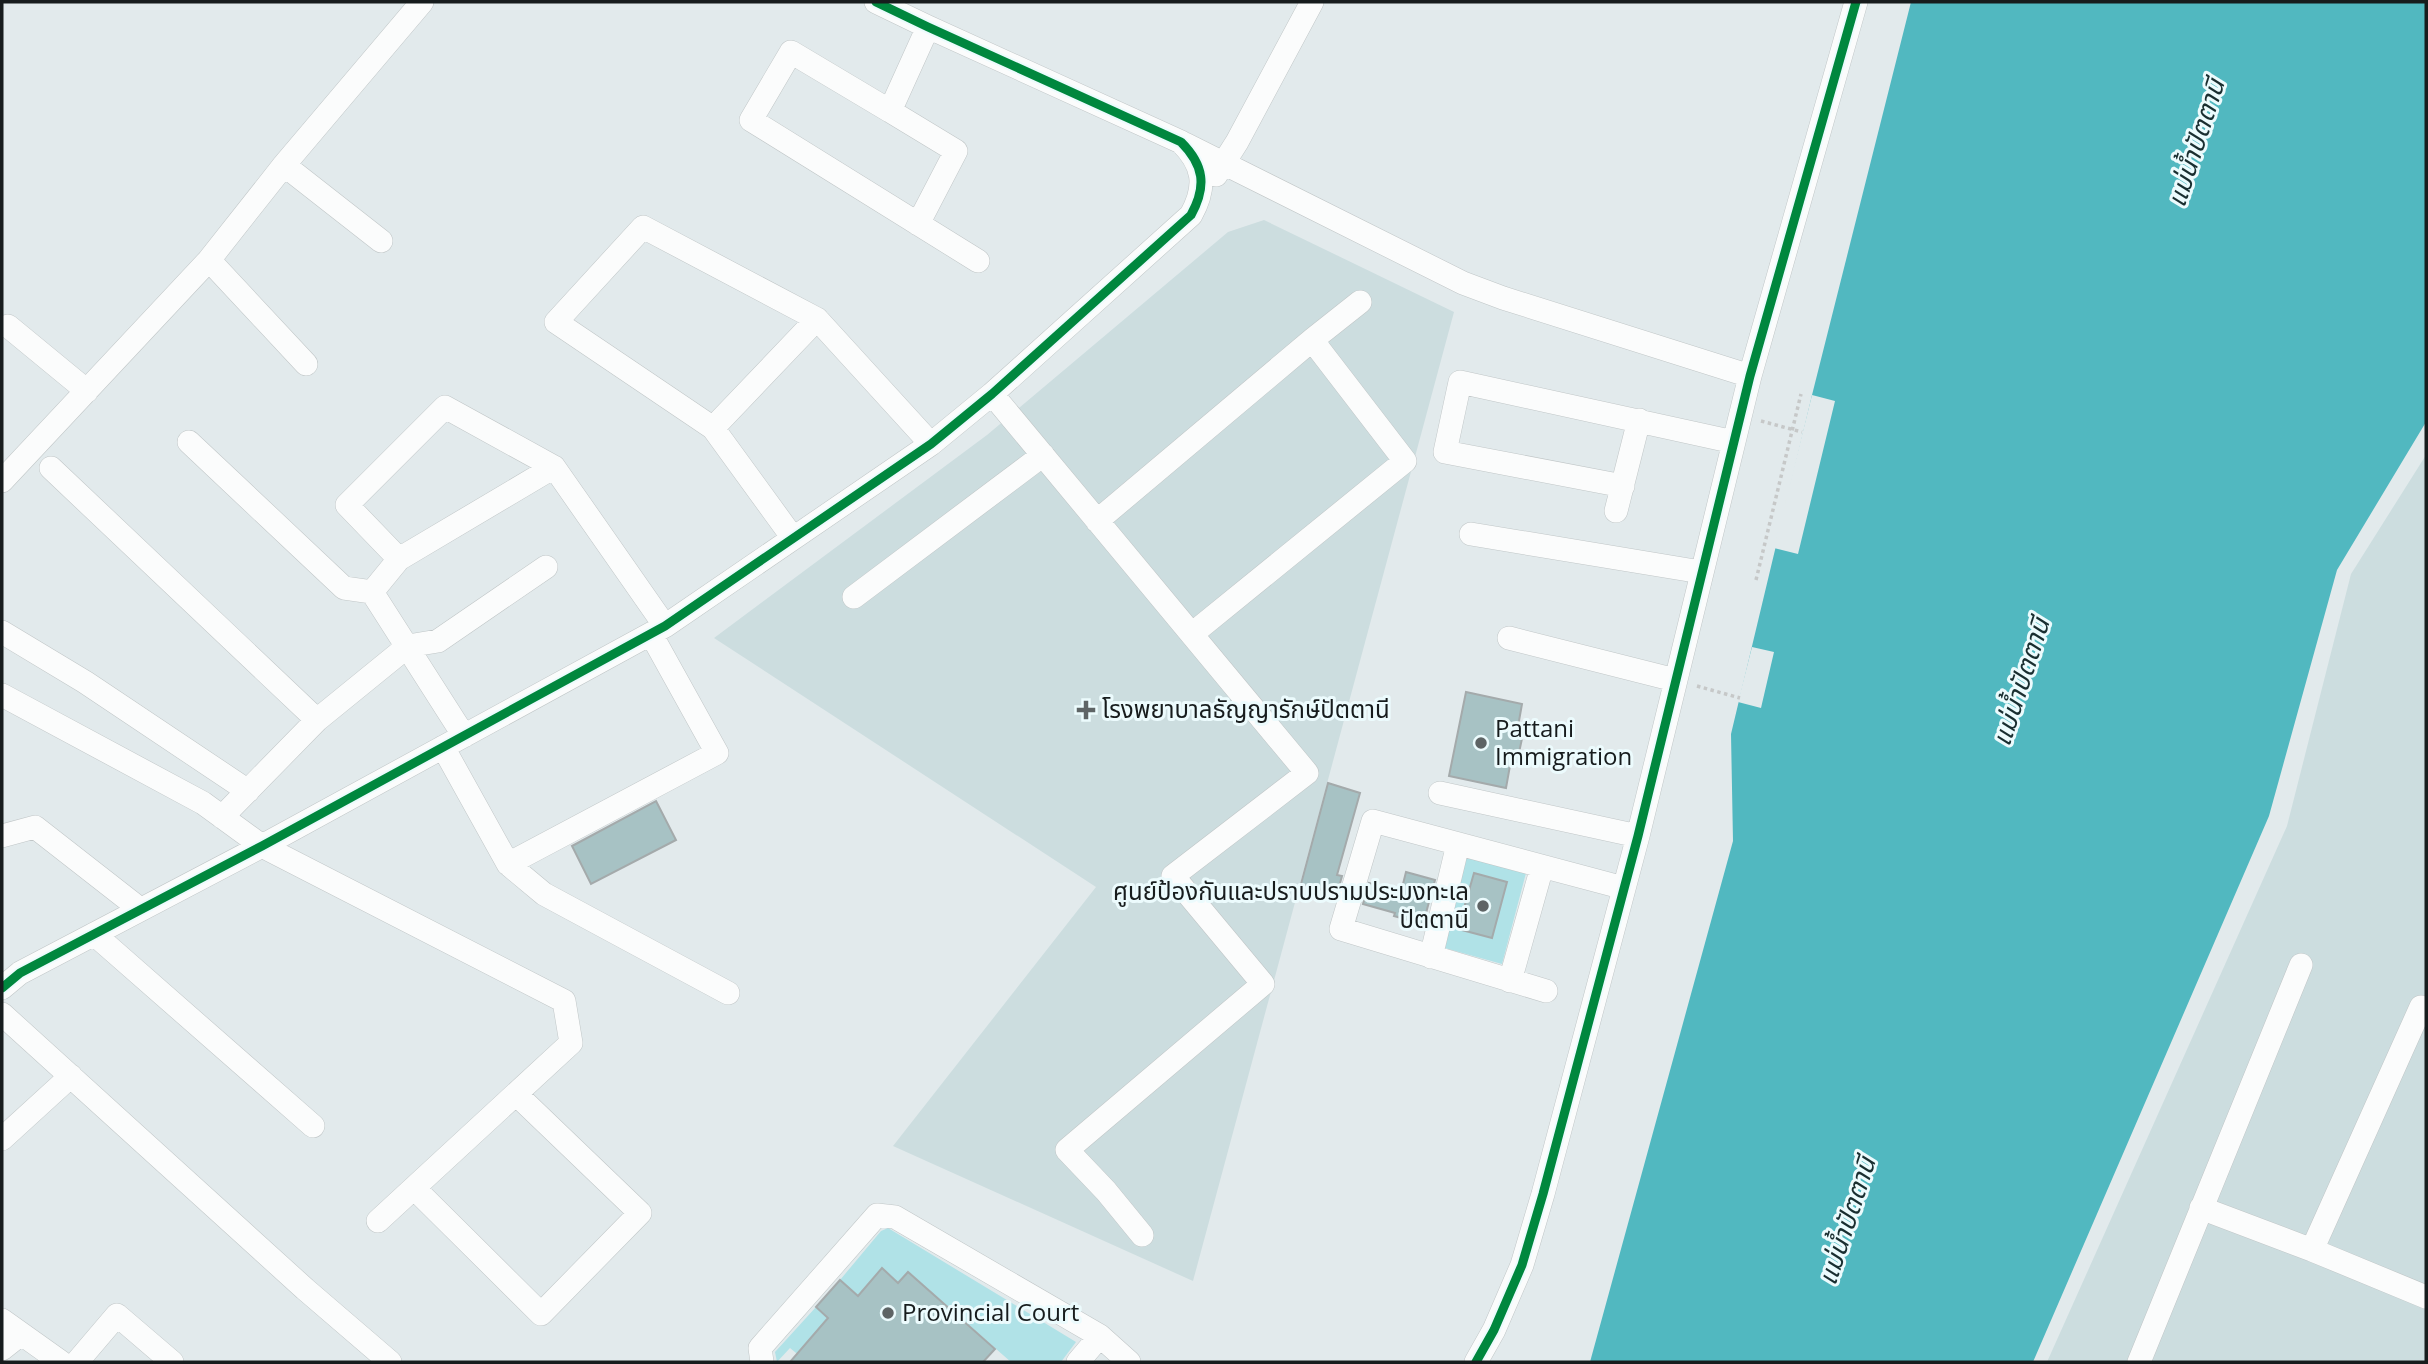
<svg xmlns="http://www.w3.org/2000/svg" width="2428" height="1364" viewBox="0 0 2428 1364" font-family="'Open Sans','Noto Sans Thai',sans-serif">
<style>
.built{fill:#ccdddf}
.green{fill:#b0e2e7}
.water{fill:#51b8c0}
.pier{fill:#e2eaec}
.building{fill:#a7c2c4;stroke:#a4aaab;stroke-width:2}
.lines{fill:none;stroke-linecap:round;stroke-linejoin:round}
.minor-casing{stroke:#c0c6c7;stroke-width:24}
.path{stroke:#c6c8c8;stroke-width:3.5;stroke-dasharray:3.5 3.5;stroke-linecap:butt}
.minor{stroke:#fbfcfc;stroke-width:23}
.cycleway-casing{stroke:#ecfbfd;stroke-width:13}
.cycleway{stroke:#00873e;stroke-width:9}
.poi-dot{fill:#5e6465;stroke:#ecfbfd;stroke-width:2.5}
.labels{text-anchor:middle;stroke-width:6;stroke-linejoin:round;paint-order:stroke}
.poi-label{font-size:24px;fill:#171c1d;stroke:#ecfbfd;text-anchor:start}
.water-label{font-size:26px;font-style:italic;fill:#192e30;stroke:#ecfbfd}
</style>
<rect width="100%" height="100%" fill="#e2eaec"/>
<path class="built" d="M1264 220 1454 312 1193 1281 893 1146 1096 887 714 638 987 435 1228 232Z
M2426 455V1362H2047L2287 826 2351 574Z"/>
<path class="green" d="M1465 857 1526 873 1502 964 1441 947Z
M888 1228 1076 1342 1061 1362H1011L908 1272 898 1283 881 1269 858 1296 840 1280 881 1231Z
M816 1307 828 1318 825 1351 838 1362H807L790 1348 777 1362 775 1352Z"/>
<path class="water" d="M1911 2H2426V422L2337 570 2269 816 2033 1362H1590L1733 841 1731 734 1812 395Z"/>
<path class="pier" d="M1812 395 1835 401 1798 554 1774 548Z
M1752 647 1774 652 1761 708 1738 702Z"/>
<path class="building" d="M1466 692 1522 704 1517 732 1523 734 1517 762 1511 760 1506 788 1449 776Z
M1328 783 1360 793 1337 875 1342 876 1337 894 1301 884Z
M656 801 676 840 591 884 572 846Z
M1406 872 1435 880 1423 924 1394 916 1395 913 1363 904 1369 883 1401 892Z
M1474 873 1507 882 1492 938 1458 929Z
M882 1268 898 1283 908 1272 995 1349 983 1362H790L828 1318 816 1307 840 1280 858 1296Z"/>
<g class="lines">
<g class="minor-casing">
<path id="minor" d="M928 27 890 111 791 52 751 120 978 261
M890 111 956 151 918 224
M1185 144 1463 283 1503 298 1750 376
M284 165 381 241
M1216 175 1237 142 1312 2
M209 260 306 364
M8 326 87 391
M1312 340 1360 302
M992 394 1307 773 1173 876 1263 984 1067 1150 1106 1191 1142 1235
M713 428 817 319
M189 442 344 588 372 592 464 736
M51 468 317 720
M2 481 209 260 284 165 422 2
M1623 486 1445 452 1460 382 1734 442
M1616 511 1639 420
M1097 521 1312 340 1405 461 1192 634
M1471 534 1701 572
M793 538 713 428 556 322 643 227 817 319 931 444
M399 559 347 505 445 407 554 467 665 626
M372 592 399 559 554 467
M854 597 1043 455
M2 632 85 682 248 791
M1509 638 1675 680
M2 695 203 803 262 846 564 1001 571 1043 378 1221
M443 747 508 864 717 753 651 634
M1440 793 1638 836
M222 817 317 720 408 646 438 641 546 567
M2 836 35 827 140 909
M508 864 544 894 728 993
M94 934 313 1126
M1431 957 1458 844
M1510 981 1542 867
M2 988 20 973 262 846 665 626 931 444 992 394 1191 215C1207 186 1204 165 1181 142L928 27 876 2
M1546 991 1341 929 1373 821 1624 888
M2 1014 305 1289 390 1362
M2 1139 71 1076
M414 1188 541 1314 640 1213 516 1094
M2201 1208 2312 1250 2426 1297
M2312 1250 2421 1007
M2 1320 61 1362
M2 1349 21 1334
M77 1362 117 1315 172 1362
M762 1362 760 1348 877 1215 895 1217 1100 1336 1129 1362
M1078 1362 1100 1336
M1476 1362 1494 1330 1522 1265 1543 1194 1638 836 1750 376 1856 2
M2139 1362 2301 965"/>
</g>
<path class="path" d="M1761 421 1802 432
M1756 580 1801 394
M1697 686 1740 698"/>
<use href="#minor" class="minor"/>
<g class="cycleway-casing">
<path id="cycleway" d="M2 988 20 973 262 846 665 626 931 444 992 394 1191 215C1207 186 1204 165 1181 142L928 27 876 2
M1476 1362 1494 1330 1522 1265 1543 1194 1638 836 1750 376 1856 2"/>
</g>
<use href="#cycleway" class="cycleway"/>
</g>
<g class="poi-dot">
<path d="M1082.5 699.5h7v7h7v7h-7v7h-7v-7h-7v-7h7z"/>
<circle cx="1481" cy="743" r="7"/>
<circle cx="1483" cy="906" r="7"/>
<circle cx="888" cy="1313" r="7"/>
</g>
<g class="labels">
<g class="poi-label">
<text x="1102" y="718">โรงพยาบาลธัญญารักษ์ปัตตานี</text>
<text x="1495" y="737">Pattani<tspan x="1495" dy="28">Immigration</tspan></text>
<text x="1469" y="900" text-anchor="end">ศูนย์ป้องกันและปราบปรามประมงทะเล<tspan x="1469" dy="28">ปัตตานี</tspan></text>
<text x="902" y="1321">Provincial Court</text>
</g>
<g class="water-label">
<text transform="translate(2196 143) rotate(-72)" y="9">แม่น้ำปัตตานี</text>
<text transform="translate(2021 682) rotate(-72)" y="9">แม่น้ำปัตตานี</text>
<text transform="translate(1847 1221) rotate(-72)" y="9">แม่น้ำปัตตานี</text>
</g>
</g>
<rect width="2428" height="1364" fill="none" stroke="#171c1d" stroke-width="7"/>
</svg>
